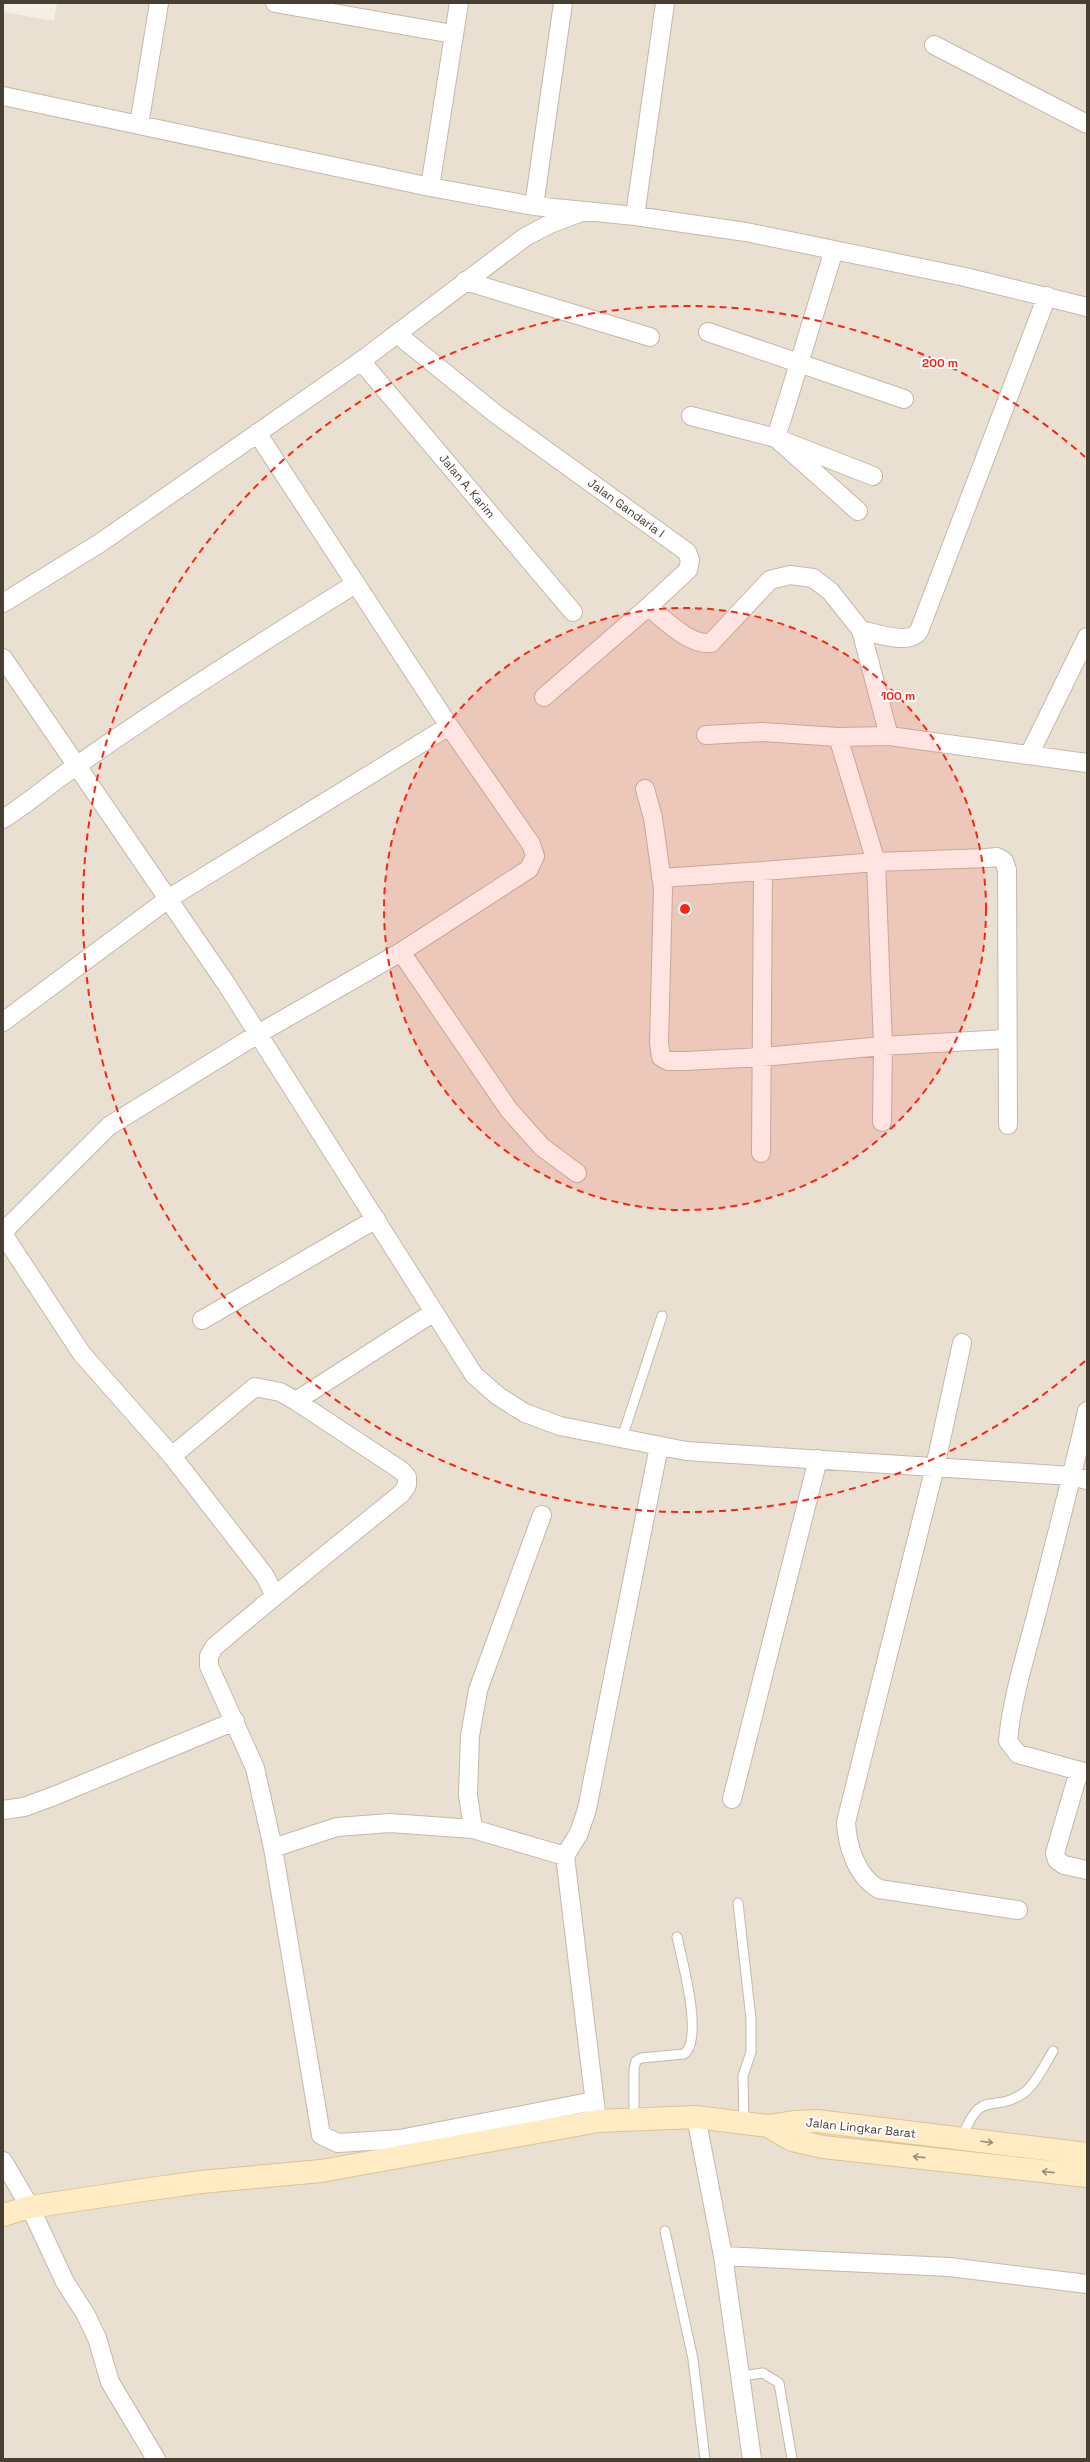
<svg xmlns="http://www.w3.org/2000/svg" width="1090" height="2462" viewBox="0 0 1090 2462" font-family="'Space Grotesk',sans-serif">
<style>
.residential{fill:#e9e0d2}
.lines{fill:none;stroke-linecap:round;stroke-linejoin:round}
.lane-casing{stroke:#c4b8aa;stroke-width:11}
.street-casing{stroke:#c4b8aa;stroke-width:20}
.secondary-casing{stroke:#dcc392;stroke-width:24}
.lane{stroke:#fff;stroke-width:9}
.street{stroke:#fff;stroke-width:18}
.secondary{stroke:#ffecc4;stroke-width:22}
.oneway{stroke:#9a8c75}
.ring{fill:none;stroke:#f21;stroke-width:2;stroke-dasharray:7 5}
.labels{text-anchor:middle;stroke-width:4;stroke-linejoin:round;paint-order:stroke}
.street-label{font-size:12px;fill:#473e34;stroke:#fff}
.centre{fill:#f21;stroke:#fff;stroke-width:2}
.ring-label{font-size:12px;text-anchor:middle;font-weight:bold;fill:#f21;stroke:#fff;stroke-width:4;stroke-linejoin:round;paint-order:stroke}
</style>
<rect width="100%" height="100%" fill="#f4eee5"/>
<path class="residential" d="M57 3H1087V2459H3V12L54 21Z"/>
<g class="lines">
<g class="lane-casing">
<path id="lane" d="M622 1438 662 1316
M738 1903 751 2019V2052L743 2076 744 2123
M634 2120V2069L636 2061 641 2058 684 2054C704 2039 682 1960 677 1937
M962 2138C982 2085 992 2116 1025 2092 1037 2082 1045 2064 1053 2051
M665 2231 693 2359 705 2459
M741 2376 763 2373 779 2383 792 2459"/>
</g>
<g class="street-casing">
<path id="street" d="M275 3 453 34
M934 45 1087 124
M3 96 430 187 534 206 635 216 746 232 965 277 1087 307
M139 125 159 3
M430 187 459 3
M534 206 563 3
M635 216 665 3
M834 250 776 438 873 476
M465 281 650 337
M708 332 904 399
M397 334 497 415 687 552 690 560 688 570 648 607 544 697
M361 361 573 612
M691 416 776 438 858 511
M3 603 100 543 361 361 525 237 550 224 579 213
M648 607C666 620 688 645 711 643L770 580 790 575 813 578 830 591 861 630 889 736
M861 630C875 633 909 646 919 631L1047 296
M3 658 227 985 474 1375 498 1396 525 1413 560 1426 686 1451 1072 1476 1087 1480
M706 735 761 732 838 737 889 736 1087 763
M838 737 876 862 883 1046 882 1122
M1029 755 1087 637
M645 789 653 818 663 889 659 1043 661 1057 668 1061H685L762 1057 883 1046 1006 1039
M3 819C30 802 53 781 79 764 169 701 262 642 355 584
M661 878 763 871
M401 952 509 1110 542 1147 577 1173
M3 1022 168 899 449 726
M761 1153 763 871 876 862 987 858 997 857 1004 861 1007 870 1008 1125
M3 1232 109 1126 258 1034 401 952 529 869 535 856 531 844 449 726 257 433
M3 1234 82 1354 172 1456 265 1576 275 1596 214 1647 209 1656V1666L255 1768 273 1848 321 2135 338 2143 400 2139 594 2101
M202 1320 376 1219
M962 1343 935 1467 846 1822C847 1846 857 1877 879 1889L1018 1910
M1087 1411C1072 1477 1055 1542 1038 1608 1027 1652 1012 1696 1008 1741L1018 1754 1087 1773
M172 1456 255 1387 280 1392 296 1401 434 1312
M275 1596 402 1493 407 1485V1477L402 1471 296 1401
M1079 1771 1055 1853 1057 1860 1064 1865 1087 1870
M732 1799 818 1459
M3 1810 24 1807 54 1796 235 1721
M473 1829 468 1795 470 1736 478 1690 542 1515
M273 1848 337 1827 390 1823 473 1829 565 1856
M596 2112 565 1856 579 1833 587 1809 659 1446
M696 2117 723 2256 752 2459
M3 2161 30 2207 65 2282 86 2315 97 2338 110 2382 156 2459
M723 2256 949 2267 1087 2284"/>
</g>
<g class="secondary-casing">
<path id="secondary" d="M768 2126 792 2140 823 2147 1087 2176
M3 2215 30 2207 143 2190 201 2182 321 2171 598 2121 696 2117 768 2126 794 2122 817 2121 1087 2154"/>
</g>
<use href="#lane" class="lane"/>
<use href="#street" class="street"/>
<use href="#secondary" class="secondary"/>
</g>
<defs><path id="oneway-shaft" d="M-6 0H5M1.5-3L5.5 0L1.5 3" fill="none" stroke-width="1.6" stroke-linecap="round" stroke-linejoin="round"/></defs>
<g class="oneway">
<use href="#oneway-shaft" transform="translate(987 2142) rotate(7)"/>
<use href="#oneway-shaft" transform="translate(919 2157) rotate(-174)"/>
<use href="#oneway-shaft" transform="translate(1048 2172) rotate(-174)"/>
</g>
<circle cx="685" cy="909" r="301" fill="#f21" fill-opacity=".12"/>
<g class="ring">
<circle cx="685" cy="909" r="301"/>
<path d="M1085 1361A603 603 0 1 1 1085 457"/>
</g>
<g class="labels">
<g class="street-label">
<text transform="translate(467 486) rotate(50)" y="4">Jalan A. Karim</text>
<text transform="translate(626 508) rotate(36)" y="4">Jalan Gandaria I</text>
<text transform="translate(861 2128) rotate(6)" y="4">Jalan Lingkar Barat</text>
</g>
</g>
<circle cx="685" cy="909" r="6" class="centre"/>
<g class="ring-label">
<text x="940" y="367">200 m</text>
<text x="898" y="700">100 m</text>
</g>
<rect width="1090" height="2462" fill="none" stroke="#473e34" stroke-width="8"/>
</svg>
